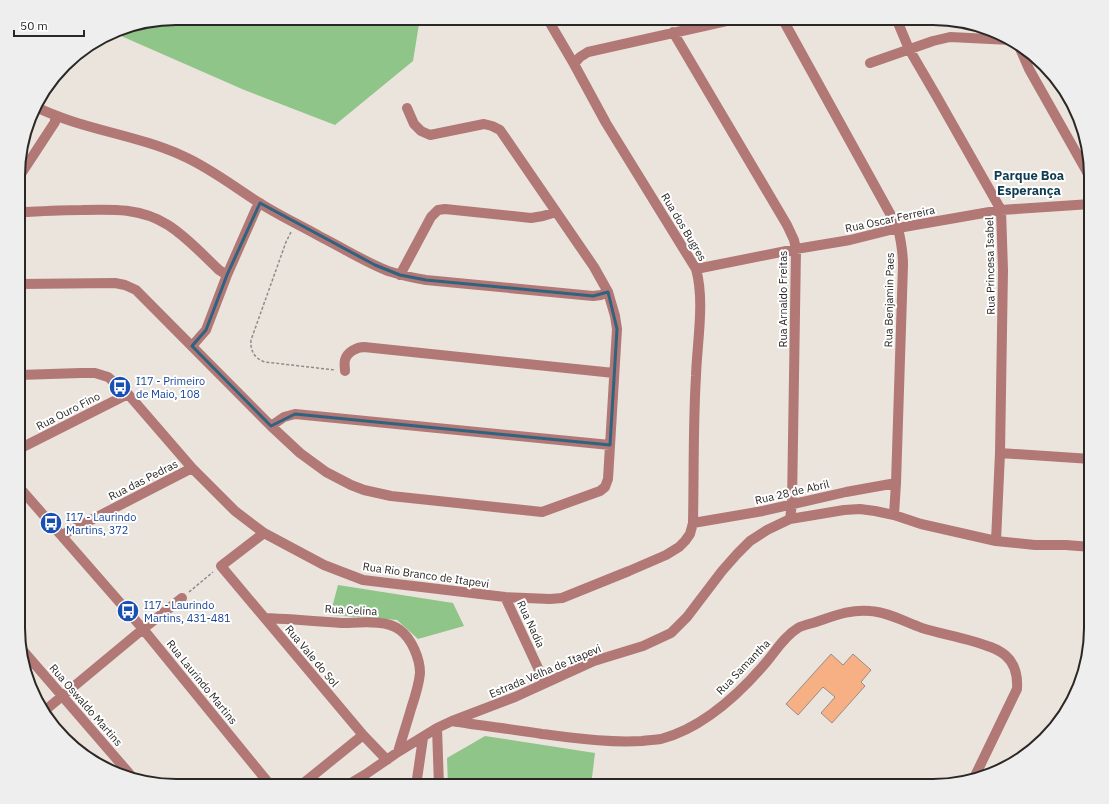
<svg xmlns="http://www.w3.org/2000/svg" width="1109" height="804" viewBox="0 0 1109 804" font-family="'IBM Plex Sans',sans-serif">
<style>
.forest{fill:#90c589}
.building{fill:#f6b084;stroke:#958e89}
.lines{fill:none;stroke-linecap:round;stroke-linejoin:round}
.path{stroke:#908b87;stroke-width:1.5;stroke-dasharray:3 2;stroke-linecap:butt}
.minor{stroke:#b17876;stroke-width:10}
.marked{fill:none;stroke:#2f637f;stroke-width:3;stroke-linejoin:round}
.labels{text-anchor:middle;stroke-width:4;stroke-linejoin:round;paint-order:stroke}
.street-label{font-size:11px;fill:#2a2725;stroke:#fff}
.transit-label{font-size:11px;fill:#164399;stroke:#fff;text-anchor:start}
.quarter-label{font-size:13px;font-weight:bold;fill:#113c52;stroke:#fff}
.rim{fill:none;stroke:#2a2725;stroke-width:2}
</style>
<rect width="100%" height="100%" fill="#eae4dd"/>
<path class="forest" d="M176 18H420L413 61 335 125 242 89 112 32 116 30Z
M338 585 453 603 464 626 418 639 397 620 330 615Z
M485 736 595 753 591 786H448L447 758Z"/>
<path class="building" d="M831 654 843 665 853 654 871 670 861 682 865 686 832 723 821 713 835 697 823 687 798 715 786 704Z"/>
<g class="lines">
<path class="path" d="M291 232 286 242 251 340C250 351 255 359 265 362L335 370
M189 592 213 572"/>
<path class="minor" d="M782 18 898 228C901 241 903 252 903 265L896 483 894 515
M896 18 909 49 937 97 1001 210 1003 270 1000 453 996 541
M673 32 787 225 794 240 796 249 792 504 790 519
M1018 44 1029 69 1091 179
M870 63 933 41 950 37 1010 40
M574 64 580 57 588 52 740 18
M34 106C82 130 135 134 183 156 210 168 233 186 258 202 278 215 300 225 321 237 343 248 365 262 388 271 401 275 413 278 426 280L593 296 601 295 608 292
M19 177 55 122V116
M19 211 27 212C45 211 64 210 82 210 113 209 141 208 168 225 187 237 203 255 219 270L227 275
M696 269 796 249 850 240 898 228 1001 210 1091 204
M400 275 431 217 438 210 445 209 531 218 543 216 556 212
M19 284 115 283 125 285 136 290 271 426 300 453 326 472 351 485 364 490 391 496 542 512 600 491 605 487 608 479 617 329 615 316 608 292 594 267 500 130 492 126 484 124 430 135 421 131 414 124 407 108
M192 346 206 330 227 275 256 209 260 203
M345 371C345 368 344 364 345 360 347 352 357 347 364 347L614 373
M19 375 81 373H95L108 377 128 394 192 468 235 511 264 533 324 565 363 580 505 597 550 599 562 598 629 571 666 555 679 547 685 541 690 534 693 523C694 474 693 425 696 376 697 343 705 301 696 269L606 123 574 64 547 18
M271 426 284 417 295 414 610 445
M19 449 128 394
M1000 453 1091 459
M19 487 143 629 271 786
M693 523 763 511 846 492 896 483
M264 533 221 566 363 735 387 760
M62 535 192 468
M505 597 545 683
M265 618C290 619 315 621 341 623 358 623 386 619 400 630 412 639 420 659 420 673 419 685 415 697 411 709 407 723 402 738 398 752
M19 646 134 779
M43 712 143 629 182 598
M452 721C482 726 512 729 542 734 575 738 608 743 642 741 648 740 655 740 661 739 702 728 736 697 763 666 774 654 783 637 798 628 803 625 810 624 816 622 834 616 851 609 870 611 888 612 905 622 922 628 938 633 955 636 972 641 1000 649 1019 656 1017 689L975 776
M437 728 439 786
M300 786 363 735
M346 786 366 774 398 752 437 728 452 721 515 697 594 661 643 646 671 633 687 617 722 571 737 554 750 541 767 530 790 519 844 510 860 509 875 511 894 515 921 524 996 541 1035 545H1066L1091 547
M416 786 423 738"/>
</g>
<path class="marked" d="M260 203 375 265 400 275 426 280 593 296 608 292 617 329 610 445 295 414 271 426 192 346 206 330 227 275Z"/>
<defs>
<g id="bus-disc" transform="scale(1.15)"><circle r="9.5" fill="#1a4fb4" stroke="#fff"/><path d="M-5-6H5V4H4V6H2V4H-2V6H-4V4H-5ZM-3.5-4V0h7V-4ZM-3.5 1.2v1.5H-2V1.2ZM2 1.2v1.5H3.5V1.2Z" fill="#fff"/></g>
</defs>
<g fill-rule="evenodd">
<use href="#bus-disc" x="120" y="387"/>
<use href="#bus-disc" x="51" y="523"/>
<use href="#bus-disc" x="128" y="611"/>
</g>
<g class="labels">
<g class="street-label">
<text transform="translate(890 219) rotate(-12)" y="4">Rua Oscar Ferreira</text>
<text transform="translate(684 227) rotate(59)" y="4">Rua dos Bugres</text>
<text transform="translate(990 266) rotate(-91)" y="4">Rua Princesa Isabel</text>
<text transform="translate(783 299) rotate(-90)" y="4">Rua Arnaldo Freitas</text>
<text transform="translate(889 300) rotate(-89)" y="4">Rua Benjamin Paes</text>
<text transform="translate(68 411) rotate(-27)" y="4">Rua Ouro Fino</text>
<text transform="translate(143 480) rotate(-27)" y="4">Rua das Pedras</text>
<text transform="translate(792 492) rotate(-13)" y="4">Rua 28 de Abril</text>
<text transform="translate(426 575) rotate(8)" y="4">Rua Rio Branco de Itapevi</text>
<text transform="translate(351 610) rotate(3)" y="4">Rua Celina</text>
<text transform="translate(531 624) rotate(65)" y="4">Rua Nadia</text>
<text transform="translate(312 656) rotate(50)" y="4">Rua Vale do Sol</text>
<text transform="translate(743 667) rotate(-46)" y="4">Rua Samantha</text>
<text transform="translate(545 671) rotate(-23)" y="4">Estrada Velha de Itapevi</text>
<text transform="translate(202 682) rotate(51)" y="4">Rua Laurindo Martins</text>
<text transform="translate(86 705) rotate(49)" y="4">Rua Oswaldo Martins</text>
</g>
<g class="transit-label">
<text x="136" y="385">I17 - Primeiro<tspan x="136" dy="13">de Maio, 108</tspan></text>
<text x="66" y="521">I17 - Laurindo<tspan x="66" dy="13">Martins, 372</tspan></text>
<text x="144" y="609">I17 - Laurindo<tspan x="144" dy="13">Martins, 431-481</tspan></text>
</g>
<g class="quarter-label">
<text x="1029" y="180">Parque Boa<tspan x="1029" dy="15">Esperança</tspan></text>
</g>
</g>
<path d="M0 0H1109V804H0ZM176 25H933A151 151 0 0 1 1084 176V628A151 151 0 0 1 933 779H176A151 151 0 0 1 25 628V176A151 151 0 0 1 176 25Z" fill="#eee" fill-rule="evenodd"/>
<path class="rim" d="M176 25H933A151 151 0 0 1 1084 176V628A151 151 0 0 1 933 779H176A151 151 0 0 1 25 628V176A151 151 0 0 1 176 25Z"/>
<path d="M14 30v6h70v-6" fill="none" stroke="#2a2725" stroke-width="2"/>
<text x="20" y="30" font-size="12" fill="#2a2725" stroke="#ffffff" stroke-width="3" paint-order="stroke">50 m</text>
</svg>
